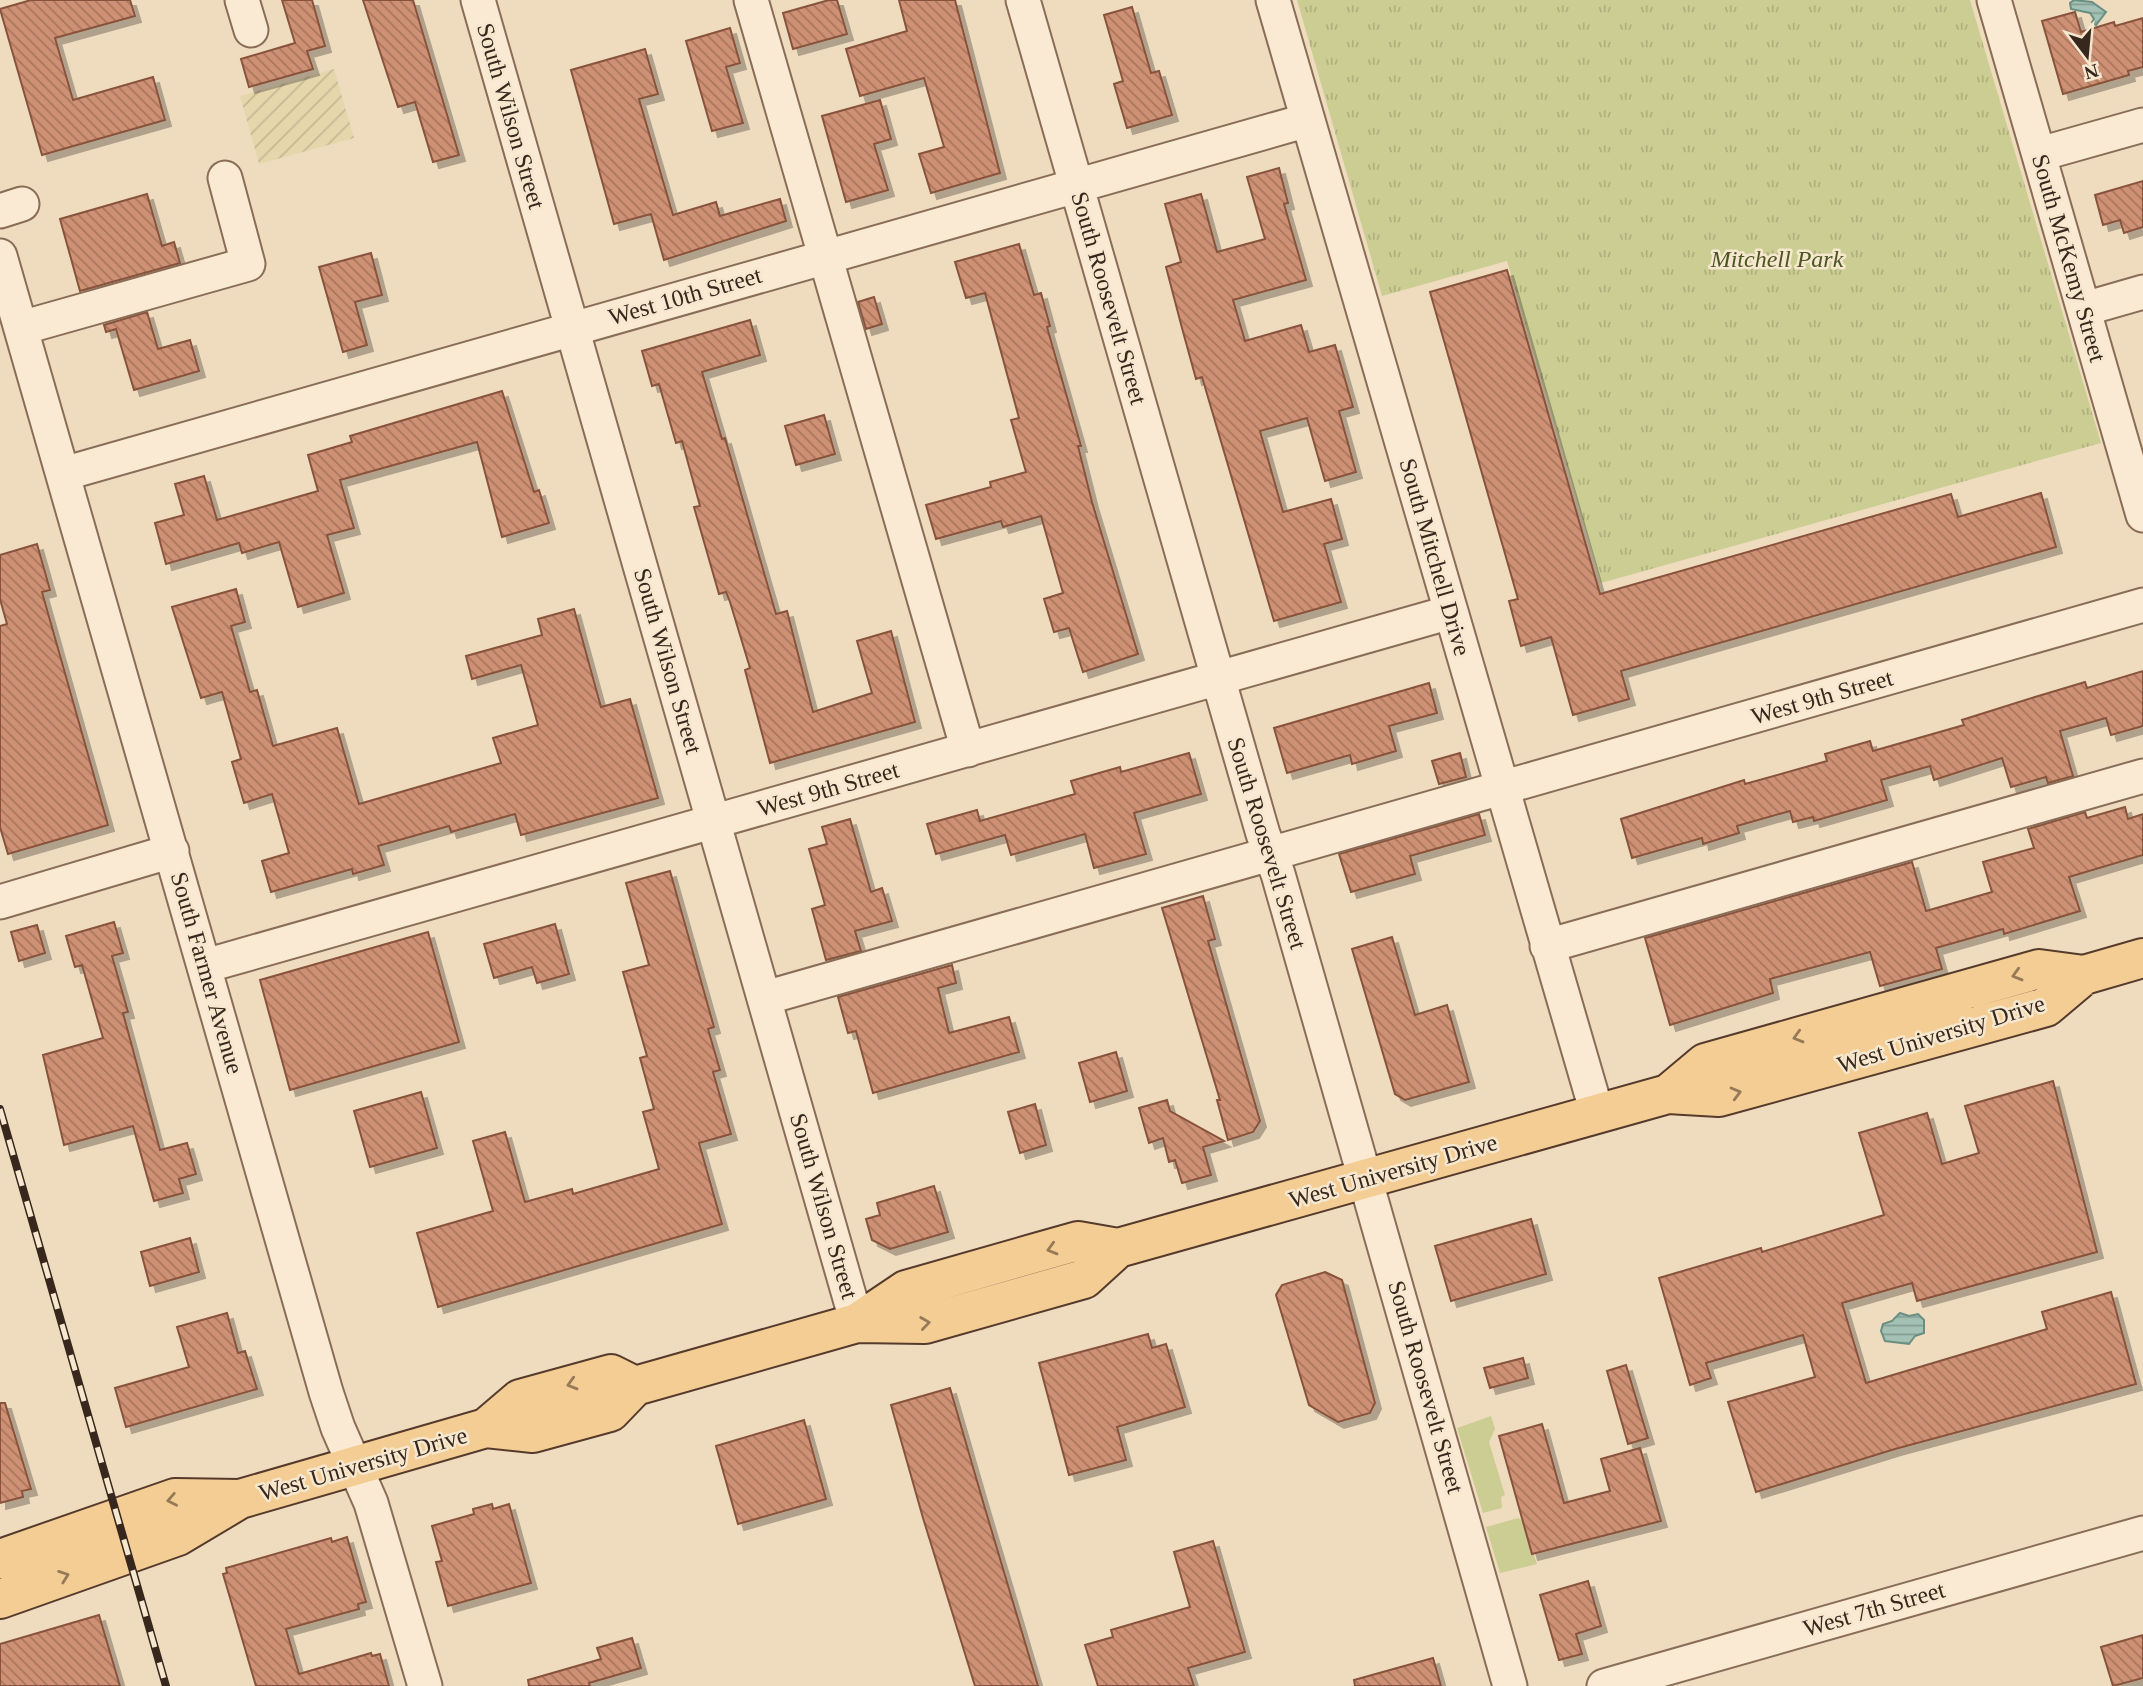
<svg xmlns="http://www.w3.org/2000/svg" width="2143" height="1686" viewBox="0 0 2143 1686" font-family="Georgia,serif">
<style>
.farmland{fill:url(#farmland-furrows)}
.green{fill:#cccd93}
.park{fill:url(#park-tufts)}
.water{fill:url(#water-rules);stroke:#698f82;stroke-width:2}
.building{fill:url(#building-back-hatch);stroke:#88533c;stroke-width:2;filter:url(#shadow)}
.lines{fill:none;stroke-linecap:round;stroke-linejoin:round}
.minor-casing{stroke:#896d57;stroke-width:37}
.major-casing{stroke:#563b2c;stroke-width:42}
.minor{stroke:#faead3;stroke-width:33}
.major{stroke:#f4cd95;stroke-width:38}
.rail-casing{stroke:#37271c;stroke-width:8}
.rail{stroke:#f6e7cf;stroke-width:5;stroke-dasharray:16;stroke-linecap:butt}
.oneway{stroke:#967a58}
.labels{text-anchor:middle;stroke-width:5;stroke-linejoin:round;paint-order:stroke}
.street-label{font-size:24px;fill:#37271c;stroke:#f6e7cf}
.park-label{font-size:24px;font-style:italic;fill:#4d5522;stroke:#f6e7cf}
</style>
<defs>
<pattern id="farmland-furrows" width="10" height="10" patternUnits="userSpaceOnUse" patternTransform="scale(1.75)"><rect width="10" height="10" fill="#e5d6ac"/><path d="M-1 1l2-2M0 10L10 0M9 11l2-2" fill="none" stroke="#c5b893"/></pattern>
<pattern id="park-tufts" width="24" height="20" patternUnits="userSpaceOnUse" patternTransform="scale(1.75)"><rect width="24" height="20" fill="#cccd93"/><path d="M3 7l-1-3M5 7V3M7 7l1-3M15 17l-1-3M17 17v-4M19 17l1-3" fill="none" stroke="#b0b07e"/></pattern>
<pattern id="water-rules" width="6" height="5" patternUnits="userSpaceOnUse" patternTransform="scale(1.75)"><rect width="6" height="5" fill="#a3c1b5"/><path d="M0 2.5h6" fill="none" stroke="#869d92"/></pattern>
<pattern id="building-back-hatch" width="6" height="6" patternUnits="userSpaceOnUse" patternTransform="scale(1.75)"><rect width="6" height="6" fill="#cf9174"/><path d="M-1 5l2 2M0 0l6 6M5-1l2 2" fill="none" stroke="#a9765e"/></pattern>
<filter id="shadow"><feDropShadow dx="6" dy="6" stdDeviation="0" flood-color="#0004"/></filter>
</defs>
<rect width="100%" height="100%" fill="#efdcbf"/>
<path class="farmland" d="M334 69 354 138 259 164 240 96Z"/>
<path class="green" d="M1491 1416 1495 1429 1489 1442 1505 1495 1501 1497 1502 1508 1483 1513 1457 1428Z
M1518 1518 1522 1520 1537 1564 1500 1573 1486 1527Z"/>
<path class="park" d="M1297 0H1970L2101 443 1601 583 1507 261 1382 296Z"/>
<path class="water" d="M2074 0 2092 2 2106 12 2096 25 2092 22 2094 19 2090 13 2071 9 2070 3Z
M1900 1313 1909 1316 1918 1314 1924 1320V1333L1915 1336 1909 1344 1885 1341 1881 1331 1883 1324 1892 1321Z"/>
<path class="building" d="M31 0H130L135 16 55 38 73 100 153 77 165 120 42 155 0 9Z
M282 0H312L325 46 307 51 313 69 249 87 241 59 295 43Z
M363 0H413L459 155 433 162 415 102 398 107Z
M829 0H837L847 34 793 49 783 13Z
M899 0H955L1000 173 931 193 919 154 944 147 924 78 860 96 846 49 907 31Z
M1132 7 1151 73 1159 71 1172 115 1127 128 1114 84 1123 81 1104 15Z
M2075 12 2081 32 2114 22 2115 26 2143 18V67L2128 71 2129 75 2063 94 2042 21Z
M730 28 740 63 726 67 743 123 712 131 686 41Z
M645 49 658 94 639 99 673 215 716 202 720 216 780 199 786 221 664 260 651 214 614 224 571 70Z
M880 100 891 139 874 144 888 190 846 202 822 116Z
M1279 168 1288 203 1284 204 1306 280 1233 300 1245 341 1301 325 1309 352 1335 345 1353 407 1339 411 1356 472 1325 481 1307 418 1260 431 1283 512 1331 499 1342 539 1324 544 1341 602 1274 621 1202 377 1196 379 1182 328 1166 267 1181 262 1165 204 1201 194 1217 252 1265 239 1247 177Z
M2143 181V227L2124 233 2120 220 2103 225 2095 195Z
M147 194 162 246 174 242 180 263 80 291 60 219Z
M1019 244 1034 295 1041 293 1050 326 1047 327 1081 446H1078L1092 502 1138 654 1083 672 1069 628 1054 632 1044 599 1063 593 1041 516 1003 527 1001 521 936 539 926 505 991 487 990 482 1026 472 1011 420 1019 418 985 293 966 298 955 262Z
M371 253 382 295 355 302 367 345 343 352 319 267Z
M1507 270 1600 594 1951 494 1958 517 2041 493 2056 547 1621 671 1629 699 1573 715 1551 637 1521 646 1509 601 1518 599 1430 292Z
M874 297 882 324 866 329 858 302Z
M147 312 158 349 190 340 199 371 134 390 116 329 106 332 104 325Z
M750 320 760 355 702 372 722 439 725 438 776 614 787 611 813 712 872 693 857 641 891 631 915 722 770 763 745 670 750 668 730 602 726 592 719 594 694 507 700 506 682 441 676 443 659 384 652 386 642 351Z
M502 391 534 492 539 490 549 523 502 537 477 442 340 480 354 528 327 535 344 593 298 607 279 542 242 553 239 543 166 564 155 523 184 515 175 484 204 476 217 520 318 491 308 455 352 442 350 436Z
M824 415 835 454 796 465 785 426Z
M37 544 50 590 42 592 108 825 8 854 0 827V626L7 624 0 599V555Z
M236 589 245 622 231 626 250 692 257 690 273 746 337 728 359 804 501 763 493 738 538 725 521 665 472 679 466 656 542 635 538 619 574 609 601 707 630 699 658 798 521 835 515 814 451 832 449 826 378 846 384 865 353 874 352 869 271 892 262 861 289 853 272 794 244 803 232 762 241 759 222 692 201 698 172 607Z
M2143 671V726L2111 735 2106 718 2060 731 2073 776 2048 783 2046 777 2011 787 2002 758 1934 780 1930 766 1881 780 1887 800 1814 821 1813 817 1793 822 1790 811 1737 826 1739 833 1703 844 1702 838 1632 858 1621 819 1744 780 1745 784 1827 761 1825 754 1870 741 1873 751 1964 725 1962 720 2035 697 2085 682 2087 688Z
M1429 683 1437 713 1389 726 1396 751 1352 764 1350 755 1287 773 1274 728Z
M1189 753 1201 794 1134 813 1146 854 1094 868 1085 834 1011 855 1005 835 936 854 927 824 977 810 980 821 1075 794 1071 781 1120 767 1121 772Z
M1460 753 1466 777 1439 784 1432 761Z
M2125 807 2128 819 2143 814V855L2069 877 2080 911 2004 934 2003 929 1936 948 1942 969 1880 986 1870 952 1770 979 1773 993 1670 1025 1645 938 1912 862 1926 911 1992 892 1983 862 2034 848 2028 829 2085 812 2087 818Z
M1479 814 1485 835 1410 856 1415 874 1351 892 1339 854Z
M850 819 871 892 882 888 892 921 855 931 861 951 826 960 812 909 825 905 809 849 827 844 822 827Z
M670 871 714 1027 708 1029 720 1070 713 1072 731 1134 699 1143 722 1224 438 1307 417 1233 493 1211 473 1141 505 1132 525 1202 572 1189 573 1194 659 1169 643 1112 654 1109 640 1058 647 1056 623 972 649 965 626 883Z
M1203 896 1215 939 1208 941 1260 1121 1253 1132 1228 1140 1217 1100H1220L1162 908Z
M114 922 123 953 112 956 128 1012 123 1013 160 1150 187 1143 196 1174 179 1179 183 1193 154 1201 133 1126 64 1145 43 1055 103 1038 82 965 75 967 66 936Z
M555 924 569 974 537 983 532 967 494 978 484 944Z
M37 925 45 953 19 961 11 932Z
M428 932 459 1042 290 1090 260 980Z
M1392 937 1415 1015 1447 1005 1469 1082 1405 1100 1395 1094 1352 949Z
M952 965 956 983 938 988 949 1033 1009 1017 1019 1052 873 1093 856 1031 848 1033 838 997Z
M1116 1052 1127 1091 1090 1102 1079 1063Z
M2053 1081 2097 1252 1917 1301 1912 1283 1842 1303 1866 1383 2047 1329 2042 1312 2111 1292 2136 1384 1895 1449 1756 1492 1728 1402 1815 1377 1803 1335 1706 1363 1711 1378 1690 1385 1659 1278 1761 1248 1762 1252 1884 1215 1859 1133 1927 1113 1942 1164 1979 1153 1965 1106Z
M421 1092 437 1148 370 1167 354 1111Z
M1167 1100 1170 1111 1224 1141 1203 1147 1211 1175 1182 1183 1175 1160 1169 1162 1163 1138 1149 1143 1139 1108Z
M1035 1104 1046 1145 1020 1153 1008 1112Z
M934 1186 948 1232 890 1249 872 1240 866 1219 880 1215 877 1203Z
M1531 1219 1546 1274 1451 1301 1435 1246Z
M190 1238 199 1272 150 1286 141 1252Z
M1325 1272 1342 1280 1375 1403 1370 1413 1338 1422 1309 1405 1276 1295 1282 1285Z
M227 1313 238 1353 245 1351 257 1389 126 1427 115 1388 189 1367 177 1327Z
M1148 1334 1152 1348 1166 1344 1185 1407 1117 1427 1126 1460 1069 1475 1039 1363Z
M1523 1358 1528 1378 1490 1388 1484 1368Z
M1626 1365 1648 1438 1628 1444 1607 1371Z
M950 1388 984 1505 1038 1686H975L923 1518 891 1405Z
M0 1403H5L31 1489 22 1491 23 1497 0 1503Z
M804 1420 826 1499 738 1524 716 1446Z
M1542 1424 1564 1503 1610 1491 1601 1459 1640 1448 1661 1521 1532 1554 1499 1436Z
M492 1504 493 1509 509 1504 531 1583 448 1606 436 1562 442 1561 432 1526 474 1514 473 1509Z
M347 1537 366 1602 358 1604 359 1609 286 1629 299 1674 371 1653 372 1656 380 1654 389 1686H256L223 1574 227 1573 226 1568 331 1538 332 1542Z
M1213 1541 1245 1652 1188 1668 1194 1686H1098L1085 1645 1113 1637 1111 1630 1190 1607 1174 1552Z
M1588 1581 1601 1626 1576 1634 1582 1654 1559 1660 1540 1595Z
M99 1615 120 1686H0V1644Z
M2143 1635V1678L2113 1686 2101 1647Z
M632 1638 641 1668 589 1683 590 1686H529L528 1680 601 1659 597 1648Z
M1433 1658 1441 1686H1355L1354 1680Z"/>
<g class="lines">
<g class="minor-casing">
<path id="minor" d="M242 0 251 30
M478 0 857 1323
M751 0 968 750
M1023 0 1263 834 1278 874 1510 1686
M1273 0 1597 1113
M1994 0 2143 515
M2040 154 2143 125
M0 211 22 204
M0 256 326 1392 338 1428 371 1503 425 1686
M2084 309 2143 292
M21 328 248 264 225 178
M63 474 1308 120
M0 902 172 851
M1547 946 2143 776
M205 966 1451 612
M765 998 2143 605
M1604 1686 2143 1533"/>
</g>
<g class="major-casing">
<path id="major" d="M1668 1094 1705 1063 2039 969 2084 975 2143 958
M857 1323 906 1290 1039 1252 1078 1241 1118 1248
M486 1428 520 1399 611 1374 635 1386
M0 1559 175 1498 240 1499
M0 1599 178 1536 240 1499 486 1428 533 1433 610 1412 635 1386 857 1323 925 1324 1084 1279 1118 1248 1668 1094 1719 1097 2046 1007 2084 975"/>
</g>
<use href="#minor" class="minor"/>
<use href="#major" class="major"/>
<g class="rail-casing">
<path id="rail" d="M0 1109 166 1686"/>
</g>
<use href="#rail" class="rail"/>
</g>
<defs><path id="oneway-chevron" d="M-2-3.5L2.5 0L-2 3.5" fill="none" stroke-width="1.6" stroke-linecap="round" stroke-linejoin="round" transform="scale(1.75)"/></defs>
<g class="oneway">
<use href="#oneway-chevron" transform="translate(2017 975) rotate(164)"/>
<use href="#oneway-chevron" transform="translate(1798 1037) rotate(164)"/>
<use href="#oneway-chevron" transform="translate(1736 1093) rotate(-15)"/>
<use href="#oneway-chevron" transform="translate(1052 1249) rotate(164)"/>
<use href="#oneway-chevron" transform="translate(925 1323) rotate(-8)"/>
<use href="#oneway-chevron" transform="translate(572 1384) rotate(164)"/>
<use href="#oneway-chevron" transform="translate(172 1500) rotate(169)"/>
<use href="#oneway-chevron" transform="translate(64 1576) rotate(-20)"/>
</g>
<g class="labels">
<g class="street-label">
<text transform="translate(511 116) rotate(74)" y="8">South Wilson Street</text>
<text transform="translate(2069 258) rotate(74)" y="8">South McKemy Street</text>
<text transform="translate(685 296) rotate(-16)" y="8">West 10th Street</text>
<text transform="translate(1109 298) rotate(74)" y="8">South Roosevelt Street</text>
<text transform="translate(1435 557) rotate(74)" y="8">South Mitchell Drive</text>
<text transform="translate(668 661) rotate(74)" y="8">South Wilson Street</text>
<text transform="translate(1822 697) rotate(-16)" y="8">West 9th Street</text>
<text transform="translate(828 789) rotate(-16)" y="8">West 9th Street</text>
<text transform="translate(1267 843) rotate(73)" y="8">South Roosevelt Street</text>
<text transform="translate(207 973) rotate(74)" y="8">South Farmer Avenue</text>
<text transform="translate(1941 1034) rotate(-17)" y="8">West University Drive</text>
<text transform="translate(1393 1171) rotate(-16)" y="8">West University Drive</text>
<text transform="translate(824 1206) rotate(74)" y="8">South Wilson Street</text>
<text transform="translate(1426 1387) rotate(74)" y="8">South Roosevelt Street</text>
<text transform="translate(363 1464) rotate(-16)" y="8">West University Drive</text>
<text transform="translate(1874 1609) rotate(-16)" y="8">West 7th Street</text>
</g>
<g class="park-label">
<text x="1777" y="267">Mitchell Park</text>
</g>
</g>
<g transform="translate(2087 56) rotate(164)" stroke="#f6e7cf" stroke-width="5" paint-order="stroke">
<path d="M0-5L12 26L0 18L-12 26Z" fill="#37271c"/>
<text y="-10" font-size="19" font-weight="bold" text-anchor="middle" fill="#37271c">N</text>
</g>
</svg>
